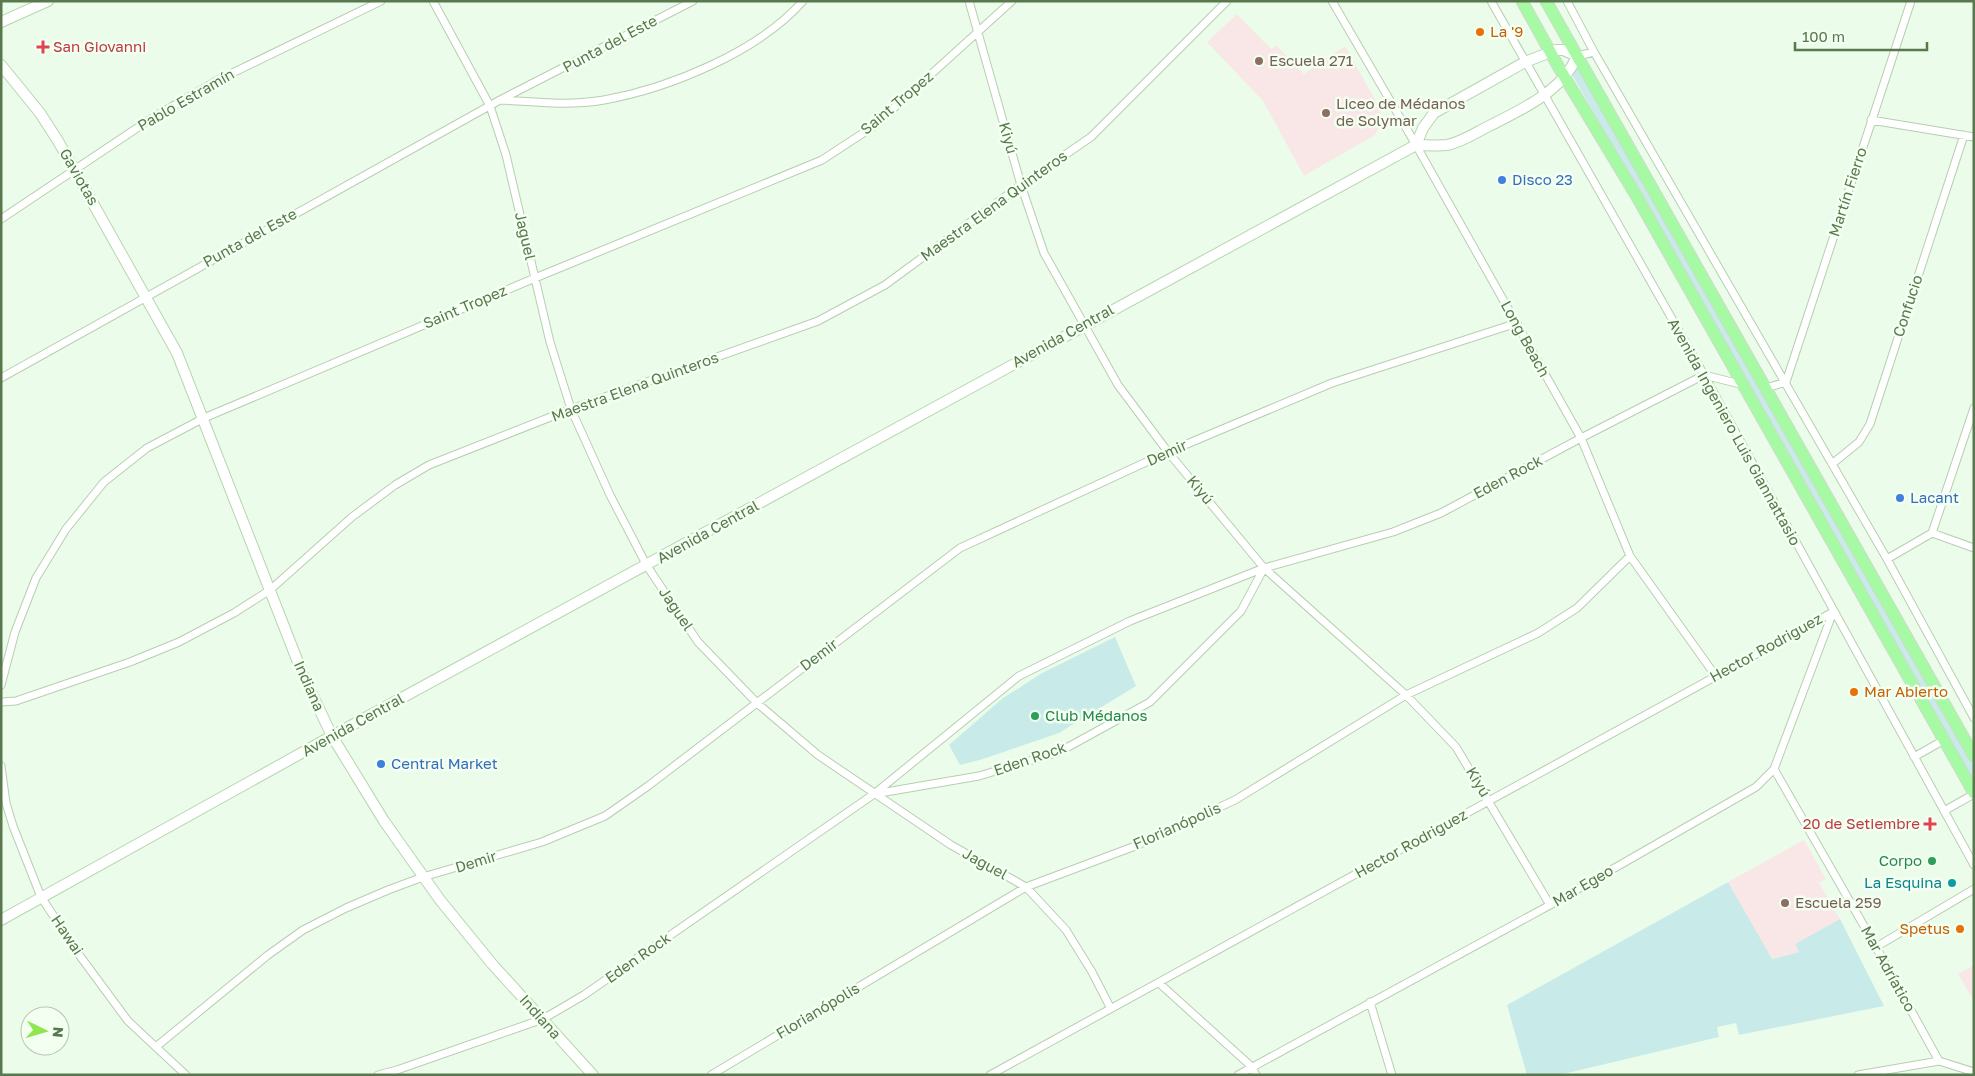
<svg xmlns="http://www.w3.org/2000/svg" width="1975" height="1076" viewBox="0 0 1975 1076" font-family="'Golos Text',sans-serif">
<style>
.education{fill:#f9e7e7}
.green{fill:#c8ebe9}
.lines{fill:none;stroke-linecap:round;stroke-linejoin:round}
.street-casing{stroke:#b6cfaf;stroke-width:9}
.secondary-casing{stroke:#b6d5af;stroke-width:12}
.primary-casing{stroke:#d1d9cd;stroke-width:13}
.street{stroke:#fff;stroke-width:7}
.secondary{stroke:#fff;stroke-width:10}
.primary{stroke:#a6faa4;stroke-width:11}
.food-dot{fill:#e8710a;stroke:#f2fff1;stroke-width:2}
.health-dot{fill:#e0444e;stroke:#f2fff1;stroke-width:2}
.education-dot{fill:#8d6e63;stroke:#f2fff1;stroke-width:2}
.shop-dot{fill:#3f7fe0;stroke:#f2fff1;stroke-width:2}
.leisure-dot{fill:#2e9e5b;stroke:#f2fff1;stroke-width:2}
.culture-dot{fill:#0f9aa8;stroke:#f2fff1;stroke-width:2}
.labels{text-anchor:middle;stroke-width:5;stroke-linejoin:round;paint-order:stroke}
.food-label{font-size:15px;fill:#c56008;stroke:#f2fff1;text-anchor:start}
.street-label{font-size:15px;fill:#59784d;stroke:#f2fff1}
.health-label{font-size:15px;fill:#be3a42;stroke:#f2fff1;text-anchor:start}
.education-label{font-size:15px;fill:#785e54;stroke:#f2fff1;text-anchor:start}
.shop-label{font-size:15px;fill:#366cbe;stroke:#f2fff1;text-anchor:start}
.leisure-label{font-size:15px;fill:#27864d;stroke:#f2fff1;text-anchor:start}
.culture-label{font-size:15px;fill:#0d838f;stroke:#f2fff1;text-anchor:end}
</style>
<rect width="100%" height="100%" fill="#ebfdea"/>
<path class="education" d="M1237 14 1271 49 1276 45 1304 74 1345 46 1381 110 1380 125 1375 135 1304 176 1263 101 1207 42Z
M1804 840 1826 879 1819 883 1840 919 1795 944 1799 952 1771 959 1728 882Z
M1974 965V1001L1958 974Z"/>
<path class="green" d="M1570 67H1577L1974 765V783L1570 71Z
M1115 637 1136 686 1059 733 983 759 960 765 949 745 1003 698 1042 673Z
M1728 882 1772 959 1799 952 1795 944 1840 919 1884 1006 1739 1035 1736 1023 1717 1027 1719 1037 1559 1075H1527L1507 1005Z"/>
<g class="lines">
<g class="street-casing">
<path id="street" d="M433 1 490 106 506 155 550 342 571 409 610 495 647 566 698 642 757 703 818 755 951 845 1026 887 1066 930 1092 972 1110 1007
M969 1 1021 185 1044 253 1118 385 1168 452 1264 568 1406 695 1456 747 1550 905
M1332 1 1416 145 1581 438 1630 556 1715 675
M1491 1 1704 375 1974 865
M1567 1 1594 52 1887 559 1974 718
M1577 56 1594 52
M501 100C535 102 570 106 604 100 670 88 758 52 803 1
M1871 120 1974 137
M1 219 152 118 220 79 381 1
M1 378 500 100 693 1
M1786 382 1911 1
M1766 388 1786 382
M1832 464 1859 442 1870 424 1964 135
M1932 533 1974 548
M1887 559 1932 533 1974 408
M1 685 15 632 36 578 66 529 104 482 147 448 204 418 535 278 822 160 874 126 1012 1
M1 702 16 701 130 662 179 642 234 613 270 590 352 517 395 485 429 465 571 409 818 321 885 285 1021 185 1091 137 1227 1
M1914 757 1944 740
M1 766 6 803 13 826 41 897 80 956 128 1021 186 1075
M1774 769 1876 947 1939 1061 1974 1072
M874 794 979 776 1059 752 1150 702 1241 611 1264 568
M1944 811 1974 794
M1876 947 1974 889
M1159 983 1252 1067 1256 1075
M1370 1002 1392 1075
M157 1046 268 955 303 930 346 908 388 890 423 877 542 842 605 816 648 786 960 548 1168 452 1332 383 1517 323
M378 1075 397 1070 543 1019 584 995 874 794 1019 676 1130 621 1264 568 1393 532 1441 513 1581 438 1704 375 1744 385
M711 1075 1026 887 1138 845 1235 800 1406 695 1538 633 1577 608 1630 556
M990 1075 1833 612
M1238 1075 1550 905 1756 787 1774 769 1833 612
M1858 1075 1939 1061"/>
</g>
<g class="secondary-casing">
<path id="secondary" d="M1 22 48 1
M1 65 40 113 58 141 177 353 303 675 332 736 384 821 440 900 493 965 593 1075
M1 920 332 736 1416 145C1426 145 1437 146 1447 145 1462 142 1475 133 1489 126 1521 110 1563 91 1577 56L1563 50H1556L1525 62 1434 113 1423 128 1416 145"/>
</g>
<g class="primary-casing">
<path id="primary" d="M1522 1 1558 66 1637 197 1974 793
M1546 1 1974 756"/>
</g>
<use href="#street" class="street"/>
<use href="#secondary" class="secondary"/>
<use href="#primary" class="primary"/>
</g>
<g class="food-dot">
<circle cx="1480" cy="32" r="5"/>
<circle cx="1854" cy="692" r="5"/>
<circle cx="1960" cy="929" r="5"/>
</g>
<g class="health-dot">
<path d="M40.5 39.5h5v5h5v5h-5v5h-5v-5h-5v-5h5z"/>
<path d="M1927.5 816.5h5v5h5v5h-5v5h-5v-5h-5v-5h5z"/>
</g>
<g class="education-dot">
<circle cx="1259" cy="61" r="5"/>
<circle cx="1326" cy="113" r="5"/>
<circle cx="1785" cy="903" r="5"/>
</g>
<g class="shop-dot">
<circle cx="1502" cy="180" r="5"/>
<circle cx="1900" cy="498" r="5"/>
<circle cx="381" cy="764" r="5"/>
</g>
<g class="leisure-dot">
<circle cx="1035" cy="716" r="5"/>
<circle cx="1932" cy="861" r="5"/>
</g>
<circle class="culture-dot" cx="1952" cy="883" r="5"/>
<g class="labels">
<g class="food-label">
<text x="1490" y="37">La '9</text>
<text x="1864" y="697">Mar Abierto</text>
<text x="1950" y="934" text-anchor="end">Spetus</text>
</g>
<g class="street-label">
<text transform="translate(610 44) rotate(-28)" y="5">Punta del Este</text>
<text transform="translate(186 100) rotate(-30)" y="5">Pablo Estramín</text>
<text transform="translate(897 103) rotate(-40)" y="5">Saint Tropez</text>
<text transform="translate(1008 138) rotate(74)" y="5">Kiyú</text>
<text transform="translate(79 177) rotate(60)" y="5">Gaviotas</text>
<text transform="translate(1848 192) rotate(-72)" y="5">Martín Fierro</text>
<text transform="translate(994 206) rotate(-36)" y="5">Maestra Elena Quinteros</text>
<text transform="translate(525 236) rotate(77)" y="5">Jaguel</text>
<text transform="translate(250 238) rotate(-29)" y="5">Punta del Este</text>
<text transform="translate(1908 306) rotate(-72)" y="5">Confucio</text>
<text transform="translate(465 307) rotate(-23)" y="5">Saint Tropez</text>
<text transform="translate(1063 336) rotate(-29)" y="5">Avenida Central</text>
<text transform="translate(1525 339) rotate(61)" y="5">Long Beach</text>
<text transform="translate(635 387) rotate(-20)" y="5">Maestra Elena Quinteros</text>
<text transform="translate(1734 432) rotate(61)" y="5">Avenida Ingeniero Luis Giannattasio</text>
<text transform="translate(1167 453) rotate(-24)" y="5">Demir</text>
<text transform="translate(1508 477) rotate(-28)" y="5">Eden Rock</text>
<text transform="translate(1200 490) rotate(50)" y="5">Kiyú</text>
<text transform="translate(708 532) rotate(-29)" y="5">Avenida Central</text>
<text transform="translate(676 609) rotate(56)" y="5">Jaguel</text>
<text transform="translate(1766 648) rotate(-29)" y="5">Hector Rodriguez</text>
<text transform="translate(819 655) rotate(-37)" y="5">Demir</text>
<text transform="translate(309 686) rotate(66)" y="5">Indiana</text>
<text transform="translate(353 725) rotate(-29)" y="5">Avenida Central</text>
<text transform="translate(1030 759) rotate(-19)" y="5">Eden Rock</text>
<text transform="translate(1478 782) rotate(59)" y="5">Kiyú</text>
<text transform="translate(1177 826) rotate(-24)" y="5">Florianópolis</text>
<text transform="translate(1411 844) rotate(-29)" y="5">Hector Rodriguez</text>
<text transform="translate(476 862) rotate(-17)" y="5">Demir</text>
<text transform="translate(985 864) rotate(29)" y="5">Jaguel</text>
<text transform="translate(1583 886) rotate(-30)" y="5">Mar Egeo</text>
<text transform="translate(67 935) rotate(56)" y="5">Hawai</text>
<text transform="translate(638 958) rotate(-35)" y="5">Eden Rock</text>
<text transform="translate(1888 969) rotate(61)" y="5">Mar Adríatico</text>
<text transform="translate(818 1011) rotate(-31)" y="5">Florianópolis</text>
<text transform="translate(540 1017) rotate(48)" y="5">Indiana</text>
</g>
<g class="health-label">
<text x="53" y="52">San Giovanni</text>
<text x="1920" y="829" text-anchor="end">20 de Setiembre</text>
</g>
<g class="education-label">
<text x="1269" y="66">Escuela 271</text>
<text x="1336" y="109">Liceo de Médanos<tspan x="1336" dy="17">de Solymar</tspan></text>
<text x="1795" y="908">Escuela 259</text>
</g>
<g class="shop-label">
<text x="1512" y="185">Disco 23</text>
<text x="1910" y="503">Lacant</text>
<text x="391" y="769">Central Market</text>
</g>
<g class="leisure-label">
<text x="1045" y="721">Club Médanos</text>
<text x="1922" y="866" text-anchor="end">Corpo</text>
</g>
<g class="culture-label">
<text x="1942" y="888">La Esquina</text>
</g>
</g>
<rect width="1975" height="1076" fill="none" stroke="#59784d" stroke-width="5"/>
<g transform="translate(45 1031) rotate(95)"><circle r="24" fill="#f2fff1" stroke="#b5c9af"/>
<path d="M0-4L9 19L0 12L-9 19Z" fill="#90e551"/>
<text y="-8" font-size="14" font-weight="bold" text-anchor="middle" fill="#59784d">N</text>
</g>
<path d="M1795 42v8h132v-8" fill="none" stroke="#59784d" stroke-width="2.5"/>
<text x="1802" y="42" font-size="15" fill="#59784d" stroke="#f2fff1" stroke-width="4" paint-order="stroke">100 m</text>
</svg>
